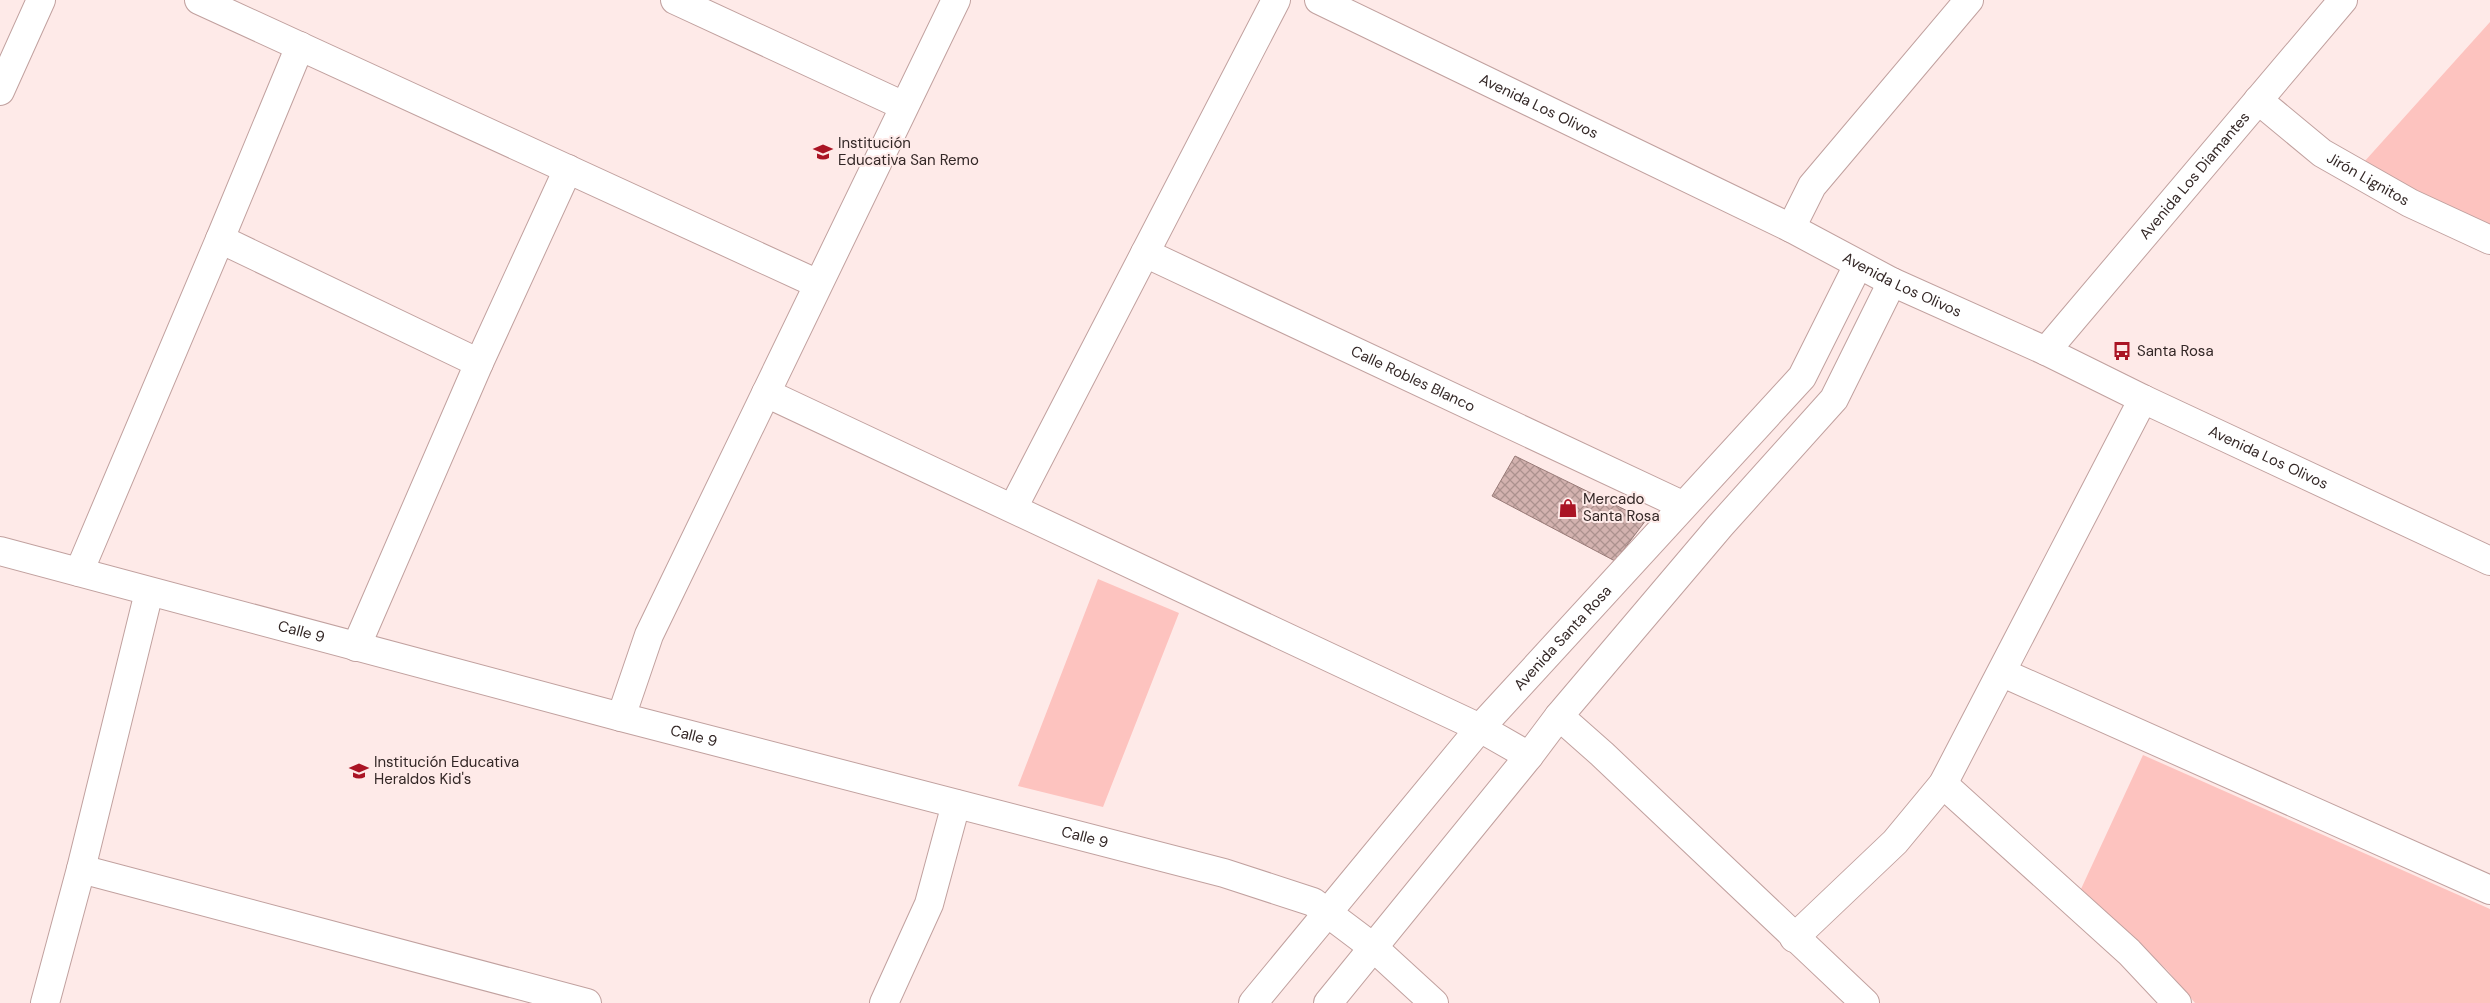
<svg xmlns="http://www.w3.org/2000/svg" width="2490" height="1003" viewBox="0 0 2490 1003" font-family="'DM Sans',sans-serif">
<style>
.green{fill:#fdc3bf}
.building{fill:url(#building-cross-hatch);stroke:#987a77}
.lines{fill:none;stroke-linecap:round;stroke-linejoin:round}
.street-casing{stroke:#c1a19f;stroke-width:30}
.secondary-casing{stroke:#c1a19f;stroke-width:30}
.street{stroke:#fff;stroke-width:28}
.secondary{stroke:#fff;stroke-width:28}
.labels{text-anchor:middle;stroke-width:4;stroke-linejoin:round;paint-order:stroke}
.street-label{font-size:15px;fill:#332726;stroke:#feeae8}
.poi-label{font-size:15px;fill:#332726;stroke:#feeae8;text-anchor:start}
</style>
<defs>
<pattern id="building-cross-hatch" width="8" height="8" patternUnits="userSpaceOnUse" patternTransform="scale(1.25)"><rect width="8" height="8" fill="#d3b2af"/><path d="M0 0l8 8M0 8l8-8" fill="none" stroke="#ac918e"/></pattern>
</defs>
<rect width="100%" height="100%" fill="#feeae8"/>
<path class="green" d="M2490 22V240L2355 172Z
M1098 579 1179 613 1103 807 1018 786Z
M2143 755 2490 909V1003H2195L2168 971 2081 889Z"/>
<path class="building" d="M1515 456 1646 520 1615 561 1492 496Z"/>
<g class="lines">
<g class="street-casing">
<g id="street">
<path d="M199 0 818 284"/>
<path d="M675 0 904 106"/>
<path d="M0 91 41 0"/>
<path id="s1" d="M2258 100 2322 153 2410 203 2490 240"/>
<path d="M1791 228 1812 186 1969 0"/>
<path d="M220 239 300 46"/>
<path id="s2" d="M1145 253 1682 505"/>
<path d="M766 393 1480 728 1529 756"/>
<path d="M1013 508 1276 0"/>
<path id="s3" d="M0 551 621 717 1224 873 1313 902 1374 948 1434 1003"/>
<path d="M79 572 220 239 479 363"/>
<path d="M356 647 479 363 568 169"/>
<path d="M2003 673 2490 890"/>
<path d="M1559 716 1602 754 1865 1003"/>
<path d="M621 717 649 635 956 0"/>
<path d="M1943 784 2129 952 2177 1003"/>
<path d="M81 869 587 1003"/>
<path d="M1794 938 1895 842 1943 784 2143 399"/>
<path d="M45 1003 81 869 149 592"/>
<path d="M884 1003 929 904 956 804"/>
</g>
</g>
<g class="secondary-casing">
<g id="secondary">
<path id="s4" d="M1319 0 1791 228 1892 282 2046 351 2143 399 2490 561"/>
<path id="s5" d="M2046 351 2343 0"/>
<path id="s6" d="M1253 1003 1480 728 1802 377 1858 265"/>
<path d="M1328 1003 1529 756 1559 716 1720 526 1834 399 1892 282"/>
</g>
</g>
<use href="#street" class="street"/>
<use href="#secondary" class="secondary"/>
</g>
<defs>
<g id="school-bare" transform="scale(1.5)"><path d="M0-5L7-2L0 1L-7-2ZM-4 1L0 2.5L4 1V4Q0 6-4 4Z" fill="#aa1424" stroke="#feeae8" stroke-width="2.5" paint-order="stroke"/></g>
<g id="bus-bare" transform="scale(1.5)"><path d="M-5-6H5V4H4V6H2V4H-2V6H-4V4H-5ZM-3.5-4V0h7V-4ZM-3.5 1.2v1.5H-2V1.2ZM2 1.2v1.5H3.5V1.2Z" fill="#aa1424" stroke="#feeae8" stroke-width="2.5" paint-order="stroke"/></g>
<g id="shop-bare" transform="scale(1.5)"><path d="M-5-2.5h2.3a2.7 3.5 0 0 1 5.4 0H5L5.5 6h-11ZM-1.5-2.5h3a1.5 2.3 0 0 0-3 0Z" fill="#aa1424" stroke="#feeae8" stroke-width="2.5" paint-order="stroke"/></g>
</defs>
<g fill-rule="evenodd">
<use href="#school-bare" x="823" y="152"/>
<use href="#bus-bare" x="2122" y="351"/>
<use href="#shop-bare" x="1568" y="508"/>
<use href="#school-bare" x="359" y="771"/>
</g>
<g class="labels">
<g class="street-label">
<text dy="5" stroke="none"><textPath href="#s4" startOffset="244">Avenida Los Olivos</textPath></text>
<text dy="5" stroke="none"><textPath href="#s5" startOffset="230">Avenida Los Diamantes</textPath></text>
<text dy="5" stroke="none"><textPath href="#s1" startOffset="136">Jirón Lignitos</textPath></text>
<text dy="5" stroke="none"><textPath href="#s4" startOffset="649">Avenida Los Olivos</textPath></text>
<text dy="5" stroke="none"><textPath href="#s2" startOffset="296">Calle Robles Blanco</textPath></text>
<text dy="5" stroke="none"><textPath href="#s4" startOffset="1054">Avenida Los Olivos</textPath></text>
<text dy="5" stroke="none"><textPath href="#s3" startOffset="312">Calle 9</textPath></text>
<text dy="5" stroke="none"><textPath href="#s6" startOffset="479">Avenida Santa Rosa</textPath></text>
<text dy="5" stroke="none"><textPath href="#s3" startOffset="718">Calle 9</textPath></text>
<text dy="5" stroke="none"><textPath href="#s3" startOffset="1122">Calle 9</textPath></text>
</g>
<g class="poi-label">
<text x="838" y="148">Institución<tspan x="838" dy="17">Educativa San Remo</tspan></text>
<text x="2137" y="356">Santa Rosa</text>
<text x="1583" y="504">Mercado<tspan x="1583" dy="17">Santa Rosa</tspan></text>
<text x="374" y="767">Institución Educativa<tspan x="374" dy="17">Heraldos Kid's</tspan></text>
</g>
</g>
</svg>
